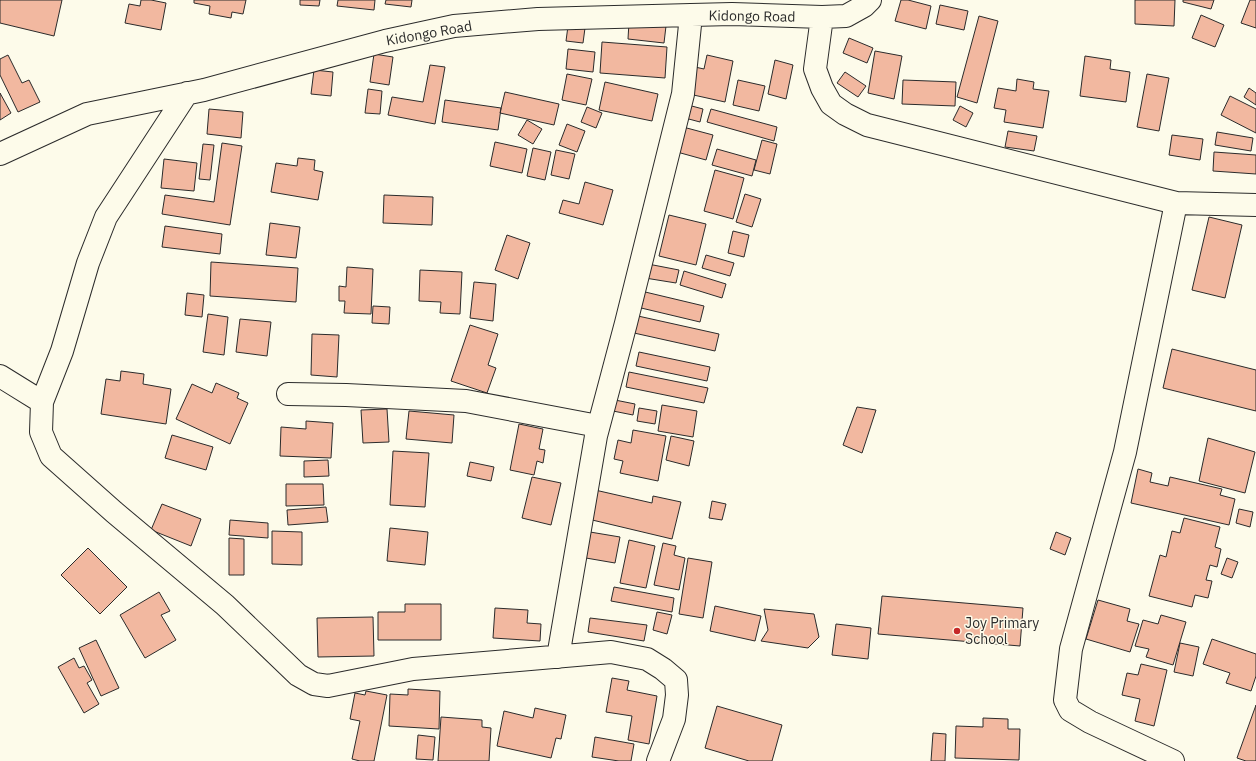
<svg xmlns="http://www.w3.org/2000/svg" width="1256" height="761" viewBox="0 0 1256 761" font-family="'IBM Plex Sans',sans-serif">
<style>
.building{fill:#f2b8a0;stroke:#2b2b2b}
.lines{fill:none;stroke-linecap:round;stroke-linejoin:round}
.minor-casing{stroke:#2b2b2b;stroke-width:24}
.minor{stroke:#fdfbea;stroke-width:22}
.poi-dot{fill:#c62828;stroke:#fdfbea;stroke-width:1.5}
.labels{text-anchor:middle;stroke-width:3;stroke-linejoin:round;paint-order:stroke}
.street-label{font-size:14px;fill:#2b2b2b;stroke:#fdfbea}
.poi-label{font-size:14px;fill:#2b2b2b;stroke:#fdfbea;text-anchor:start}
</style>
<rect width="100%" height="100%" fill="#fdfbea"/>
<path class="building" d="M0 0H62L54 36 0 23Z
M141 0H151L166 3 161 30 125 23 129 4 140 6Z
M194 0H246L243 14 232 12 231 18 209 14 210 6 194 3Z
M300 0H320L319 6 300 5Z
M338 0H375L374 10 337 6Z
M386 0H412L411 7 385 4Z
M901 0H908L931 6 926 29 895 21Z
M1135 0H1175L1174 26 1135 24Z
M1183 0H1214L1211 9 1183 2Z
M1250 0H1256V28L1241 23Z
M940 5 968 11 964 30 936 24Z
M1201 15 1224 25 1215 47 1192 38Z
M979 16 998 21 977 103 957 97Z
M629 22 666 26 664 43 628 39Z
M568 26 585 28 583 43 566 41Z
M849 38 873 48 867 63 843 53Z
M602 42 667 47 665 78 600 73Z
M568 49 595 52 593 72 566 69Z
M875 51 902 56 894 99 868 93Z
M374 54 393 57 389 85 370 82Z
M8 55 22 83 29 80 40 102 18 112 0 75V59Z
M707 55 733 61 725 102 689 94 695 67 704 69Z
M1085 56 1111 60 1110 69 1130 72 1126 102 1080 96Z
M775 60 793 65 786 99 768 94Z
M430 65 445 67 435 124 388 115 392 97 423 102Z
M314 70 333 72 331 96 311 94Z
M845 72 866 86 858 97 837 83Z
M567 74 592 79 586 105 562 100Z
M1147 74 1169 78 1159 131 1137 127Z
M1017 79 1034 82 1033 89 1049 91 1043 128 1004 122 1006 110 994 108 998 88 1016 91Z
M738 80 765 86 759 111 733 105Z
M903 80 956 82 955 106 902 104Z
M605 82 658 94 652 121 599 110Z
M1249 88 1256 93V105L1244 97Z
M368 89 382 91 380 114 365 113Z
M505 92 559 104 554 125 500 113Z
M0 93 11 113 0 120Z
M1230 96 1256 109V133L1221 115Z
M445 100 501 108 498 130 442 122Z
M688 105 703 109 700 122 685 118Z
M960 106 973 113 966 127 953 120Z
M587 107 602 113 596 128 581 122Z
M209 109 243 112 241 138 207 134Z
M711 109 777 127 774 141 707 122Z
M527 120 542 129 533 144 518 135Z
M567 124 585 131 577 152 559 145Z
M683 127 713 135 706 160 677 152Z
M1008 131 1037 136 1034 151 1005 147Z
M1217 132 1253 138 1251 151 1215 145Z
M1172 135 1203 139 1200 160 1169 155Z
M762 140 777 144 770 174 754 170Z
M495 142 527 149 522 173 490 166Z
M222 143 242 146 230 225 162 214 165 195 214 202Z
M203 144 214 145 210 180 199 179Z
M533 148 551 152 545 180 527 176Z
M717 149 756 160 752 176 712 165Z
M556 150 575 154 569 179 551 175Z
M1214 152 1256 155V174L1213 171Z
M298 158 315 160 314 170 323 172 318 200 271 192 276 163 297 166Z
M164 159 197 163 194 191 161 188Z
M715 170 744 178 733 219 704 211Z
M585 182 613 190 603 225 559 213 563 200 579 204Z
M745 194 761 199 752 227 736 222Z
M384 195 433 197 432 225 383 223Z
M669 215 706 224 696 265 659 256Z
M1209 217 1242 225 1225 298 1192 290Z
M270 223 300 227 296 258 266 255Z
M165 226 222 234 220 254 162 247Z
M733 231 749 235 744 257 728 253Z
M507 235 530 243 518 279 495 270Z
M706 255 734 263 730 276 702 268Z
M211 262 298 268 296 302 210 296Z
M648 264 679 270 676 283 645 278Z
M347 267 373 269 371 314 344 313 345 301H339V286L346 287Z
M420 270 462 272 460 314 440 313 441 302 419 301Z
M684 271 726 284 722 298 680 285Z
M474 282 496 284 493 321 470 318Z
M641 291 704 306 700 322 637 307Z
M187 293 204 295 202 317 185 315Z
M373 306 390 307 389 324 372 323Z
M208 314 228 317 224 355 203 352Z
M638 316 719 334 715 351 634 333Z
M240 319 271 322 267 356 236 352Z
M470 325 498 334 488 365 496 368 487 393 451 381Z
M312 334 339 335 337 377 311 375Z
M1172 349 1256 370V411L1163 388Z
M639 352 710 367 707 381 636 366Z
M121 371 144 374 143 384 171 389 166 424 101 414 106 379 120 381Z
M629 372 708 388 704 403 626 387Z
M216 383 239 393 237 398 248 403 230 444 176 419 192 384 212 393Z
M615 400 635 404 633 415 613 411Z
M662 405 697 411 693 437 658 431Z
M857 407 876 410 862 453 843 445Z
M639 408 657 411 655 424 637 421Z
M387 409 389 442 363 443 361 410Z
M409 411 454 415 452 443 406 439Z
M306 421 333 423 331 458 280 456 281 427 306 429Z
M519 424 543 429 539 449 545 450 543 463 537 461 534 475 510 470Z
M633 430 666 436 658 481 620 473 623 461 614 459 618 440 631 443Z
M172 435 213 447 206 470 165 458Z
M671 436 694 441 689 466 666 460Z
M1208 438 1255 452 1245 493 1199 481Z
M393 451 429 453 425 507 390 505Z
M328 460 329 476 304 477V461Z
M470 462 494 467 491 481 467 476Z
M1138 469 1152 473 1150 482 1168 486 1170 477 1222 489 1220 495 1235 499 1229 525 1131 503Z
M532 477 561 483 551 525 522 518Z
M286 484H323L324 505 286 506Z
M595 490 652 503 653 496 681 502 672 539 588 519Z
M712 501 726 504 722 520 709 518Z
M162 504 201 519 191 546 151 530Z
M326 507 328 522 288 525 287 510Z
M1239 509 1253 512 1250 527 1236 523Z
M1184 518 1220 527 1215 547 1221 549 1217 567 1210 565 1206 580 1212 581 1208 598 1195 595 1192 607 1149 596 1160 555 1166 557 1172 531 1180 533Z
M230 520 268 523V538L229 535Z
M390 528 428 532 425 565 387 561Z
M272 531 302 532V565L272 564Z
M590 532 620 537 615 563 586 558Z
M1056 532 1071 538 1065 555 1050 549Z
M229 538 244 539V575H229Z
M629 540 655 546 646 588 620 583Z
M663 543 676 546 674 555 685 558 679 590 654 585Z
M88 548 127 587 100 614 61 575Z
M688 558 712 562 703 618 679 614Z
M1227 558 1238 562 1232 578 1221 574Z
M614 587 674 598 672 612 611 601Z
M159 592 170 611 161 615 176 640 145 658 120 615Z
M882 596 1023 608 1020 646 878 634Z
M1098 600 1130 609 1127 621 1139 624 1130 652 1086 639Z
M405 604H441V640H378V612H405Z
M715 606 761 616 755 641 710 631Z
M495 608 528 610 527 623 541 624 540 641 493 638Z
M764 609 814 614 819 637 808 648 761 641 768 630Z
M657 612 672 615 667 634 653 630Z
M1161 615 1186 622 1173 665 1146 657 1149 649 1135 646 1143 620 1158 624Z
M373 617 374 656 318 657 317 618Z
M590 618 647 625 644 641 588 632Z
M836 624 871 628 868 659 832 655Z
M1212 639 1256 654V676L1251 691 1226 683 1230 673 1203 664Z
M96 640 119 688 101 696 79 648Z
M1180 643 1199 647 1193 676 1174 672Z
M74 658 79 668 84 666 92 680 87 683 99 704 84 713 58 667Z
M1141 664 1167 670 1154 726 1135 721 1140 699 1122 695 1127 673 1138 675Z
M612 678 629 681 627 690 657 696 649 744 628 740 632 716 606 712Z
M408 689 440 691 439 729 389 726 390 694 408 695Z
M366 691 387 695 374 761H360L352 759 360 721 350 719 355 693 365 695Z
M1256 705V761H1246L1237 758Z
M717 706 782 725 772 761H749L705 748Z
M535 708 566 715 561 739 556 738 551 758 497 746 504 711 533 718Z
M441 717 482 720V727L491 728 489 761H438Z
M983 718 1008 719V729H1020L1019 760 955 758 956 726 983 727Z
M933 733 946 734 945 761H931Z
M418 735 435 737 433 760 416 759Z
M595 737 634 744 631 761H619L592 757Z"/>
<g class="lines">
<g class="minor-casing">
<path id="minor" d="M822 17 815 69 822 88 831 104 845 114 867 125 1176 203 1256 205
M187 93 106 217 88 263 62 351 42 402 41 432 51 456 114 512 225 605 298 675 314 684 328 686 413 669 611 652 647 659 663 669 676 680 677 695 674 719 658 761
M0 154 87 114 204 90 385 41 454 26 538 19 691 15 732 14 822 17 846 16 864 6 870 0
M0 376 42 402
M288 394 346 395 466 401 598 426
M558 657 596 436 626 323 683 94 691 15
M1173 761 1090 722 1070 710 1065 700 1071 649 1125 452 1176 203"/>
</g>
<use href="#minor" class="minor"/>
</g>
<circle class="poi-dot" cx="957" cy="631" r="4"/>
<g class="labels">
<g class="street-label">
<text transform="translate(752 16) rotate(1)" y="5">Kidongo Road</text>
<text transform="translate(429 33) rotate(-10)" y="5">Kidongo Road</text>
</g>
<g class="poi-label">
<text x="965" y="628">Joy Primary<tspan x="965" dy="16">School</tspan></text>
</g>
</g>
</svg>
